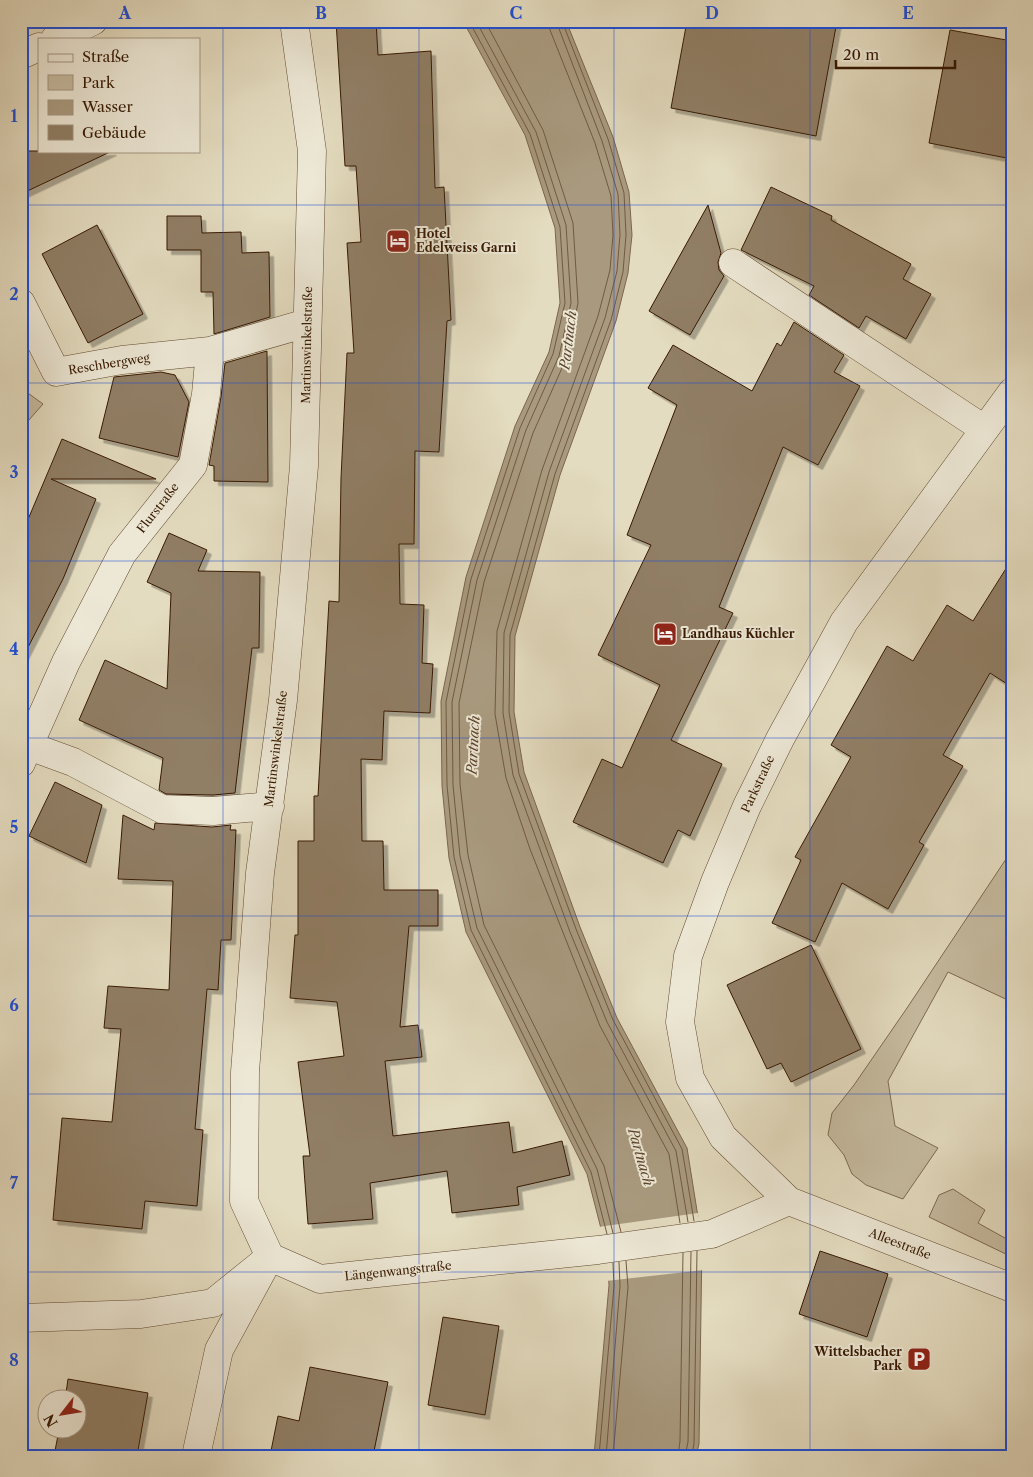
<svg xmlns="http://www.w3.org/2000/svg" width="1033" height="1477" viewBox="0 0 1033 1477" font-family="'Libre Caslon Text',serif">
<style>
.green{fill:#c6bba0;stroke:#7e6a51}
.water{fill:#a99a7f;stroke:#7b664d}
.pier{fill:#e4dcc0}
.lines{fill:none;stroke-linecap:round;stroke-linejoin:round}
.shore{stroke:#705a40;stroke-width:1}
.building{fill:#907e65;stroke:#361902;filter:url(#shadow)}
.minor-casing{stroke:#624a32;stroke-width:29}
.minor{stroke:#ede8d6;stroke-width:28}
.grid{fill:none;stroke:#1d4ed8;stroke-width:1;stroke-opacity:0.55}
.labels{text-anchor:middle;stroke-width:4;stroke-linejoin:round;paint-order:stroke}
.poi-label{font-size:12px;font-weight:bold;fill:#361902;stroke:#ede8d6;text-anchor:start}
.street-label{font-size:12px;fill:#361902;stroke:#ede8d6}
.water-label{font-size:14px;font-style:italic;fill:#5e462e;stroke:#ede8d6}
.neatline{fill:none;stroke:#1d4ed8;stroke-width:2}
.grid-label{font-size:16px;text-anchor:middle;font-weight:bold;fill:#1d4ed8}
</style>
<defs>
<filter id="shadow"><feDropShadow dx="4.5" dy="4.5" stdDeviation="0" flood-color="#0004"/></filter>
</defs>
<rect width="100%" height="100%" fill="#e4dcc0"/>
<filter id="stains"><feTurbulence type="fractalNoise" baseFrequency=".004" numOctaves="4"/><feColorMatrix values="0 0 0 0 .2 0 0 0 0 .09 0 0 0 0 .02 0 0 0 .5 -.17"/></filter>
<radialGradient id="worn" r=".72"><stop offset=".6" stop-color="#630" stop-opacity="0"/><stop offset="1" stop-color="#630" stop-opacity=".3"/></radialGradient>
<path class="green" d="M21 388 43 404 21 429Z
M1012 850V1002L948 972 888 1081 895 1126 938 1148 903 1199 900 1198 866 1185 852 1174 844 1155 828 1135 832 1113 854 1085 907 1008Z
M953 1189 985 1210 978 1223 1012 1242V1257L929 1217 939 1195Z"/>
<path class="water" d="M463 21H566L613 137 629 192 632 235 628 273 616 321 560 475 515 636 514 712 524 772 580 927 617 1018 687 1148 702 1242 699 1444 696 1456H594L609 1285 607 1252 587 1174 466 932 449 858 442 786 441 701 466 577 515 426 549 352 560 303 555 228 525 135Z"/>
<path class="pier" d="M698 1213 705 1248 704 1270 606 1281 604 1252 598 1227Z"/>
<g class="lines">
<path class="shore" d="M469 21 530 134 560 227 565 303 553 354 520 428 471 579 446 702 447 785 454 857 471 930 591 1172 607 1234
M476 21 536 132 566 225 571 303 559 356 526 430 477 580 452 702 453 785 460 856 477 928 597 1169 613 1233
M485 21 543 130 573 223 578 303 566 359 533 433 484 582 459 703 460 784 468 855 484 925 604 1166 621 1232
M548 21 550 30 595 143 611 196 613 235 610 270 598 316 542 470 497 631 495 714 506 778 530 849 600 1026 669 1154 680 1223
M556 21 602 141 618 194 620 235 617 271 605 318 549 472 504 633 503 713 513 775 570 932 607 1022 676 1151 688 1222
M562 21 608 139 624 193 626 235 623 272 611 320 555 474 510 635 509 712 519 774 576 929 613 1020 682 1149 694 1221
M599 1456 614 1286 613 1263
M606 1456 620 1286 619 1262
M613 1456 628 1287 626 1261
M678 1456 680 1441 683 1253
M685 1456 688 1442 691 1252
M692 1456 694 1443 697 1251"/>
</g>
<path class="building" d="M336 21H376L378 55 431 51 435 188 444 187 451 320 447 321 439 452 415 451 414 544H399L400 604 424 605 422 663 433 664 430 713 384 711 382 760 361 759 362 841H383L384 890H438V926H409L400 1027 418 1025 422 1057 385 1061 393 1136 509 1122 513 1153 562 1141 570 1175 517 1187 519 1205 452 1213 447 1171 370 1183 373 1219 308 1224 303 1156H310L298 1062 344 1056 337 1002 290 998 295 935H298V841H314V796H318L329 601 339 602 341 478 347 353H354L347 243 361 242 356 166H345Z
M687 21H837L816 136 671 108Z
M950 30 1012 41V159L929 143Z
M21 151H112L21 194Z
M771 187 832 216 831 220 911 264 903 279 931 294 906 339 866 316 859 328 809 295 814 286 741 250Z
M708 205 721 253 718 262 719 270 724 276 690 335 649 311Z
M167 216H201L202 233 241 232 242 253 269 252 270 317 214 334 213 292H201V250H167Z
M97 225 143 314 88 343 42 254Z
M794 322 844 355 834 372 860 386 818 465 783 447 719 607 733 613 671 740 722 764 690 836 678 830 663 863 573 822 602 759 622 768 660 685 598 655 651 545 627 535 677 405 648 388 673 345 752 391 777 343 781 346Z
M267 351 268 482 214 481V466L209 465 221 397 225 363Z
M161 372 175 375 189 402 178 457 99 438 114 377Z
M62 439 156 479H51L96 499 63 579 21 661V536Z
M169 533 207 550 198 571 260 572 259 648H252L235 793 213 795 166 794 159 790 163 758 79 720 105 660 167 689 171 593 147 582Z
M1012 559V687L990 673 943 755 963 766 919 842 924 845 888 909 842 883 815 942 772 923 801 860 795 857 851 757 831 745 887 646 913 661 947 605 973 621Z
M55 782 102 805 86 863 29 836Z
M123 815 154 830 155 823 212 827 231 825 230 830H236L231 940H221L218 990 207 989 195 1129 203 1130 197 1206 145 1201 142 1229 53 1220 62 1118 112 1122 121 1029 104 1028 108 986 169 990 173 881 118 879Z
M811 945 861 1049 791 1082 781 1063 767 1069 727 985Z
M820 1251 888 1274 867 1337 799 1314Z
M443 1317 499 1326 485 1415 428 1405Z
M310 1367 388 1382 373 1456H270L278 1416 299 1421Z
M68 1379 148 1393 137 1456H54L59 1430H78V1400H65Z"/>
<g class="lines">
<g class="minor-casing">
<path id="minor" d="M55 39 93 21
M21 55 39 47
M733 263 984 429
M21 303 56 372 122 360 210 351
M1012 392 844 622 780 739 747 806 715 882 688 956 680 1022 690 1078 723 1137 789 1201 1012 1288
M29 746 73 762 162 809 213 811 270 806
M21 763 66 662 122 554 193 465 206 394 210 351 307 323
M270 1257 244 1201 245 1072 260 873 283 700 304 466 312 151 294 21
M270 1257 320 1279 598 1250 712 1234 789 1201
M21 1318 141 1314 213 1303 270 1257
M196 1456 219 1350 263 1269"/>
</g>
<use href="#minor" class="minor"/>
</g>
<path class="grid" d="M223 21V1456M419 21V1456M614 21V1456M810 21V1456M21 205H1012M21 383H1012M21 561H1012M21 738H1012M21 916H1012M21 1094H1012M21 1272H1012"/>
<defs>
<g id="hotel-square" transform="scale(1.25)"><rect x="-9" y="-9" width="18" height="18" rx="4" fill="#8f2418" stroke="#ede8d6"/><path d="M-6-4.5h1.5V1H6V5H4.5V3h-9V5H-6ZM-4 0a1.8 1.8 0 1 1 3.6 0ZM.5 0V-2.5h3Q6-2.5 6 0Z" fill="#fff"/></g>
<g id="parking-square" transform="scale(1.25)"><rect x="-9" y="-9" width="18" height="18" rx="4" fill="#8f2418" stroke="#ede8d6"/><path d="M-3.5-5.5H1a3.5 3.5 0 0 1 0 7H-1V5.5H-3.5ZM-1-3.4V-.6H.8a1.4 1.4 0 0 0 0-2.8Z" fill="#fff"/></g>
</defs>
<g fill-rule="evenodd">
<use href="#hotel-square" x="398" y="241"/>
<use href="#hotel-square" x="665" y="634"/>
<use href="#parking-square" x="919" y="1359"/>
</g>
<g class="labels">
<g class="poi-label">
<text x="416" y="238">Hotel<tspan x="416" dy="14">Edelweiss Garni</tspan></text>
<text x="682" y="638">Landhaus Küchler</text>
<text x="902" y="1356" text-anchor="end">Wittelsbacher<tspan x="902" dy="14">Park</tspan></text>
</g>
<g class="street-label">
<text transform="translate(307 345) rotate(-89)" y="4">Martinswinkelstraße</text>
<text transform="translate(109 364) rotate(-9)" y="4">Reschbergweg</text>
<text transform="translate(158 508) rotate(-52)" y="4">Flurstraße</text>
<text transform="translate(276 749) rotate(-83)" y="4">Martinswinkelstraße</text>
<text transform="translate(758 784) rotate(-65)" y="4">Parkstraße</text>
<text transform="translate(900 1244) rotate(21)" y="4">Alleestraße</text>
<text transform="translate(398 1271) rotate(-6)" y="4">Längenwangstraße</text>
</g>
<g class="water-label">
<text transform="translate(568 340) rotate(-83)" y="5">Partnach</text>
<text transform="translate(473 745) rotate(-87)" y="5">Partnach</text>
<text transform="translate(641 1157) rotate(74)" y="5">Partnach</text>
</g>
</g>
<rect width="1033" height="1477" fill="none" stroke="#e4dcc0" stroke-width="55"/>
<rect x="38" y="38" width="162" height="115" fill="#ede8d6" stroke="#a49581"/>
<rect x="48" y="54" width="25" height="8" fill="#ede8d6" stroke="#a49581"/>
<text x="82" y="62" font-size="15" fill="#361902">Straße</text>
<rect x="48" y="75" width="25" height="15" fill="#c6bba0" stroke="#a49581"/>
<text x="82" y="88" font-size="15" fill="#361902">Park</text>
<rect x="48" y="100" width="25" height="15" fill="#a99a7f" stroke="#a49581"/>
<text x="82" y="112" font-size="15" fill="#361902">Wasser</text>
<rect x="48" y="125" width="25" height="15" fill="#907e65" stroke="#a49581"/>
<text x="82" y="138" font-size="15" fill="#361902">Gebäude</text>
<g transform="translate(62 1414) rotate(239)"><circle r="24" fill="#ede8d6" stroke="#a49581"/>
<path d="M0-4L9 19L0 12L-9 19Z" fill="#8f2418"/>
<text y="-8" font-size="14" font-weight="bold" text-anchor="middle" fill="#361902">N</text>
</g>
<path d="M836 60v8h119v-8" fill="none" stroke="#361902" stroke-width="2.5"/>
<text x="843" y="60" font-size="15" fill="#361902" stroke="#ede8d6" stroke-width="4" paint-order="stroke">20 m</text>
<rect x="28" y="28" width="978" height="1422" class="neatline"/>
<g class="grid-label">
<text x="125" y="19">A</text>
<text x="321" y="19">B</text>
<text x="516" y="19">C</text>
<text x="712" y="19">D</text>
<text x="908" y="19">E</text>
<text x="14" y="122">1</text>
<text x="14" y="300">2</text>
<text x="14" y="478">3</text>
<text x="14" y="655">4</text>
<text x="14" y="833">5</text>
<text x="14" y="1011">6</text>
<text x="14" y="1189">7</text>
<text x="14" y="1366">8</text>
</g>
<rect width="100%" height="100%" filter="url(#stains)"/>
<rect width="100%" height="100%" fill="url(#worn)"/>
</svg>
